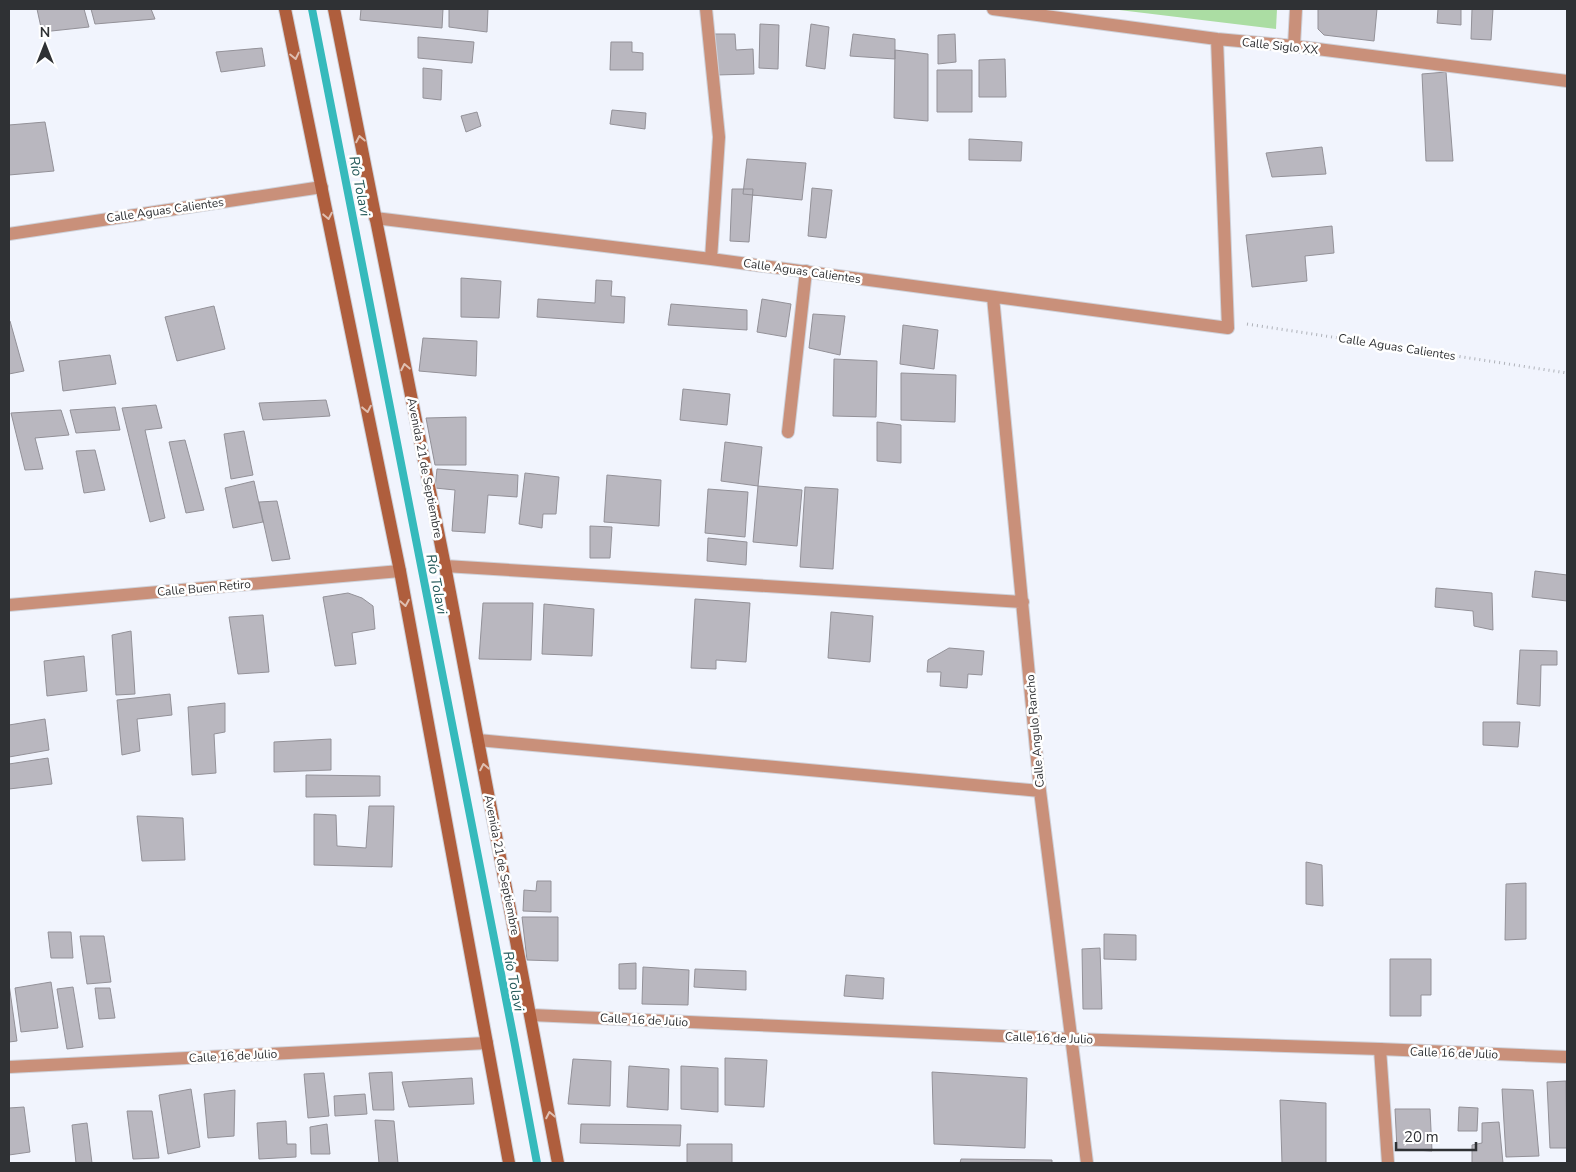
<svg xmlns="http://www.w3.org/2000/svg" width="1576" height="1172" viewBox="0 0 1576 1172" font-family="'Nunito Sans',sans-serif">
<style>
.green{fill:#abdda3}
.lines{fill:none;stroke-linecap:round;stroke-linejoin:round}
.stream{stroke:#36babc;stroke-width:8}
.building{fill:#b9b7bf;stroke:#939198}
.lane-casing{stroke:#ced1d9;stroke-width:14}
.street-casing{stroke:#ced1d9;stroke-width:14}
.secondary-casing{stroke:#ced1d9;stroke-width:14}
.path{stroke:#afb2b9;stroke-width:3;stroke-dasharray:1 4;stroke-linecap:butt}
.lane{stroke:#c9907a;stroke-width:12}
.street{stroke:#c9907a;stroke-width:12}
.secondary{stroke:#af5e3d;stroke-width:12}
.oneway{stroke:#dfbfb1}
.labels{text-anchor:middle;stroke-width:5;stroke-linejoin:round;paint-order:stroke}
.street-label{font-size:12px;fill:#2f3134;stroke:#fff}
.water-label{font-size:14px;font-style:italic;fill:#235859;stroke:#fff}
</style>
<rect width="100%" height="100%" fill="#f1f4fd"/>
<path class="green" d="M1111 9H1277L1276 29Z"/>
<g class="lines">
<path class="stream" d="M312 9 514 1040 537 1163"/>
</g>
<path class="building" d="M37 9H84L89 27 42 32Z
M91 9H151L155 19 95 24Z
M361 9H443L442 28 360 20Z
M449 9H488L487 32 449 27Z
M1318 9H1377L1374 41 1324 35 1318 29Z
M1438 9H1461V25L1437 23Z
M1472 9H1493L1491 40 1471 39Z
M760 24 779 25 778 69 759 68Z
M811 24 829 27 825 69 806 66Z
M714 34H735L736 50 753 49 754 74 716 75Z
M853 34 895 39V59L850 56Z
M955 34 956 62 938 64V35Z
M418 37 474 42 472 63 418 58Z
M611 42H632V52L643 53V70H610Z
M262 48 265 66 221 72 216 52Z
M895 50 928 54V121L894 118Z
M1005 59 1006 97H979V60Z
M423 68 442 70 441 100 423 98Z
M937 70H972V112H937Z
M1446 72 1453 161H1426L1422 74Z
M612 110 646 113 645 129 610 124Z
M477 112 481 126 466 132 461 116Z
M45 122 54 171 9 175V125Z
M969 139 1022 142 1021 161 969 160Z
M1322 147 1326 174 1272 177 1266 153Z
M747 159 806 163 802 200 743 194Z
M812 188 832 190 826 238 808 236Z
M732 189H753L749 242 730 241Z
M1332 226 1334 253 1305 256 1307 281 1252 287 1246 235Z
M461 278 501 281 499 318 461 317Z
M596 280 612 281 611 296 625 297 624 323 537 317 538 299 595 303Z
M762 299 791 304 786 337 757 332Z
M671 304 747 310V330L668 325Z
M214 306 225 349 177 361 165 317Z
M813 314 845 316 840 355 809 348Z
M9 321H10L24 371 9 374Z
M903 325 938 330 934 369 900 364Z
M423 338 477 341 476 376 419 371Z
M110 355 116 384 63 391 59 361Z
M834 359 877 361 876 417 833 416Z
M901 373 956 375 955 422 901 420Z
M683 389 730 394 727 425 680 420Z
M326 400 330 416 263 420 259 403Z
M156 405 162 428 145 430 165 518 150 522 122 408Z
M115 407 120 430 76 433 70 410Z
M61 410 69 435 35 438 43 469 25 470 11 413Z
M466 417V465H435L426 418Z
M877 422 901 425V463L877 461Z
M244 431 253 475 231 479 224 434Z
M185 440 204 510 186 513 169 442Z
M725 442 762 447 758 486 721 481Z
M95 450 105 490 84 493 76 451Z
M437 469 518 475 517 497 488 495 485 533 452 531 455 490 435 488Z
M525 473 559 477 556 514H543L542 528 519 524Z
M607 475 661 480 659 526 604 522Z
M254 481 263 522 233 528 225 488Z
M758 486 802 490 797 546 753 542Z
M805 487 838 489 833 569 800 567Z
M708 489 748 492 745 537 705 533Z
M277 501 290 559 272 561 259 502Z
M590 526 612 527 610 558H590Z
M708 538 747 542 746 565 707 561Z
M1535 571 1567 575V601L1532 597Z
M1436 588 1492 593 1493 630 1474 626 1473 611 1435 607Z
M348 593 362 598 373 606 375 629 352 633 356 664 335 666 323 597Z
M695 599 750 603 746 662 716 660V669L691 668Z
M483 603H533L531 660 479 659Z
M544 604 594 609 592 656 542 654Z
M831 612 873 616 870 662 828 658Z
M263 615 269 672 238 674 229 617Z
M131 631 135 694 116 695 112 635Z
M949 648 984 651 982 675 968 674 967 688 940 686 941 672H927L928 660Z
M1520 650 1557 651V665H1541L1540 706 1517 704Z
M84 656 87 691 47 696 44 661Z
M170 694 172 715 137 719 140 751 122 755 117 700Z
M225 703V732L214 734 216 773 192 775 188 707Z
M45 719 49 750 9 757V725Z
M1483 722H1520L1518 747 1483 745Z
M331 739V770L274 772V742Z
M48 758 52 784 9 789V764Z
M306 775 380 776V796L306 797Z
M369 806H394L392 867 314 865V814L336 815 337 846 366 848Z
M137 816 183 818 185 860 142 861Z
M1306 862 1322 865 1323 906 1306 904Z
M537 881H551V912L523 911 524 890 536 891Z
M1526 883V939L1505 940 1506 884Z
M522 917H558V961L527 960Z
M48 932H71L73 958H51Z
M1104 934 1136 935V960L1104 959Z
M80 936H104L111 982 87 984Z
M1100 948 1102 1009H1083L1082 949Z
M1390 959H1431V995H1421V1016H1390Z
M636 963V989H619V964Z
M643 967 689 970 688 1005 642 1004Z
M695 969 746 971V990L694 987Z
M846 975 884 978 883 999 844 996Z
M51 982 58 1028 21 1032 15 988Z
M9 984 17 1041 9 1042Z
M73 987 83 1047 67 1049 57 989Z
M95 988H110L115 1018 99 1019Z
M725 1058 767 1060 764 1107 725 1105Z
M573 1059 611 1061 610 1106 568 1104Z
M629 1066 669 1069 668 1110 627 1107Z
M681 1066 718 1068V1112L681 1109Z
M392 1072 394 1110H373L369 1073Z
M932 1072 1027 1078 1025 1148 934 1144Z
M324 1073 329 1116 308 1118 304 1074Z
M472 1078 474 1104 409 1107 402 1082Z
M1566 1081 1567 1148H1550L1547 1082Z
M191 1089 200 1147 168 1154 159 1095Z
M1502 1089 1533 1090 1539 1156 1506 1157Z
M235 1090 234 1136 208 1138 204 1094Z
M365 1094 367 1114 335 1116 334 1096Z
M1280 1100 1326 1103V1163H1282Z
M24 1107 30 1152 9 1155V1108Z
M1459 1107 1478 1108 1477 1131H1458Z
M1395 1109H1430L1432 1151 1397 1149Z
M127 1111H152L159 1158 133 1159Z
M375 1120 394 1121 398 1163H379Z
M286 1121 287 1144H296V1157L259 1159 257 1123Z
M1499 1122 1503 1163H1472V1145L1482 1143V1123Z
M87 1123 92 1163H76L72 1125Z
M327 1124 330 1154H311L310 1127Z
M581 1124 681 1125 680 1146 580 1143Z
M687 1144H732V1163H687Z
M961 1159 1052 1160V1163H960Z"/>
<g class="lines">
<g class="lane-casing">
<path id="lane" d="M788 432 806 271
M1380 1049 1388 1163"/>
</g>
<g class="street-casing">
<path id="street" d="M706 9 719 137 711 259
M993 9 1217 39 1294 46 1567 81
M1294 46 1296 9
M375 218 711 259 1228 328 1217 39
M9 234 322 187
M993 297 1040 791 1087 1163
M445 566 1023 602
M9 605 400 571
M478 740 1040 791
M531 1015 1071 1039 1380 1049 1567 1057
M9 1067 487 1043"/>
</g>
<g class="secondary-casing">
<path id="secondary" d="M285 9 400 571 509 1163
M334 9 445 566 558 1163"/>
</g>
<path class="path" d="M1247 324 1567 373"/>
<use href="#lane" class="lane"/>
<use href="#street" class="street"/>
<use href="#secondary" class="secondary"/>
</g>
<defs><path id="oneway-chevron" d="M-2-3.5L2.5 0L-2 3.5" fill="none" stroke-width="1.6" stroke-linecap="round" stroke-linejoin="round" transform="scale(1.25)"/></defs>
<g class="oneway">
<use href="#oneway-chevron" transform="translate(295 56) rotate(78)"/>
<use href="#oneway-chevron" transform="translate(360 139) rotate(-101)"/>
<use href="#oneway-chevron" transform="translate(328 216) rotate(79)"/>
<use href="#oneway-chevron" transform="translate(405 367) rotate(-101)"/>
<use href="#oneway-chevron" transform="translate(367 409) rotate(79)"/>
<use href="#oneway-chevron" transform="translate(405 603) rotate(80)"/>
<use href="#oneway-chevron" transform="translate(484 767) rotate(-101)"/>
<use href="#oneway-chevron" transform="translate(550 1115) rotate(-101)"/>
</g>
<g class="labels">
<g class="street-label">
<text transform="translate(1280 46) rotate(6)" y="4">Calle Siglo XX</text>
<text transform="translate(165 210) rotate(-8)" y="4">Calle Aguas Calientes</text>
<text transform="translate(802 271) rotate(8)" y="4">Calle Aguas Calientes</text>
<text transform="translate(1397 347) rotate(9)" y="4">Calle Aguas Calientes</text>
<text transform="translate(425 468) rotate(79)" y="4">Avenida 21 de Septiembre</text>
<text transform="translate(204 588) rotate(-5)" y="4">Calle Buen Retiro</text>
<text transform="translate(1035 731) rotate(-95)" y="4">Calle Angulo Rancho</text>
<text transform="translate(502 865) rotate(79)" y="4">Avenida 21 de Septiembre</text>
<text transform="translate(644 1020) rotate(3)" y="4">Calle 16 de Julio</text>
<text transform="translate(1049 1038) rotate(2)" y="4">Calle 16 de Julio</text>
<text transform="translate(1454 1053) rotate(2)" y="4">Calle 16 de Julio</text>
<text transform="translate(233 1056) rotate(-3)" y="4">Calle 16 de Julio</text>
</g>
<g class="water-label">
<text transform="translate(360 186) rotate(79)" y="5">Río Tolavi</text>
<text transform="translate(437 584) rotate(79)" y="5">Río Tolavi</text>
<text transform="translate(514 981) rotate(79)" y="5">Río Tolavi</text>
</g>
</g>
<rect width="1576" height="1172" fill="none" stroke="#2f3134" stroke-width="20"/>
<g transform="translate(45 45)" stroke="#ffffff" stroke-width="4" paint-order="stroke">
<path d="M0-4L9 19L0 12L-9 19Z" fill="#2f3134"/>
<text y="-8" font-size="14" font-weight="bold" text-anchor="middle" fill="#2f3134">N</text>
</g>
<path d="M1396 1142v8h80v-8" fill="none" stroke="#2f3134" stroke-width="2.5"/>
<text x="1404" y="1142" font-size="15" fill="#2f3134" stroke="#ffffff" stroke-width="4" paint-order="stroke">20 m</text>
</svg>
